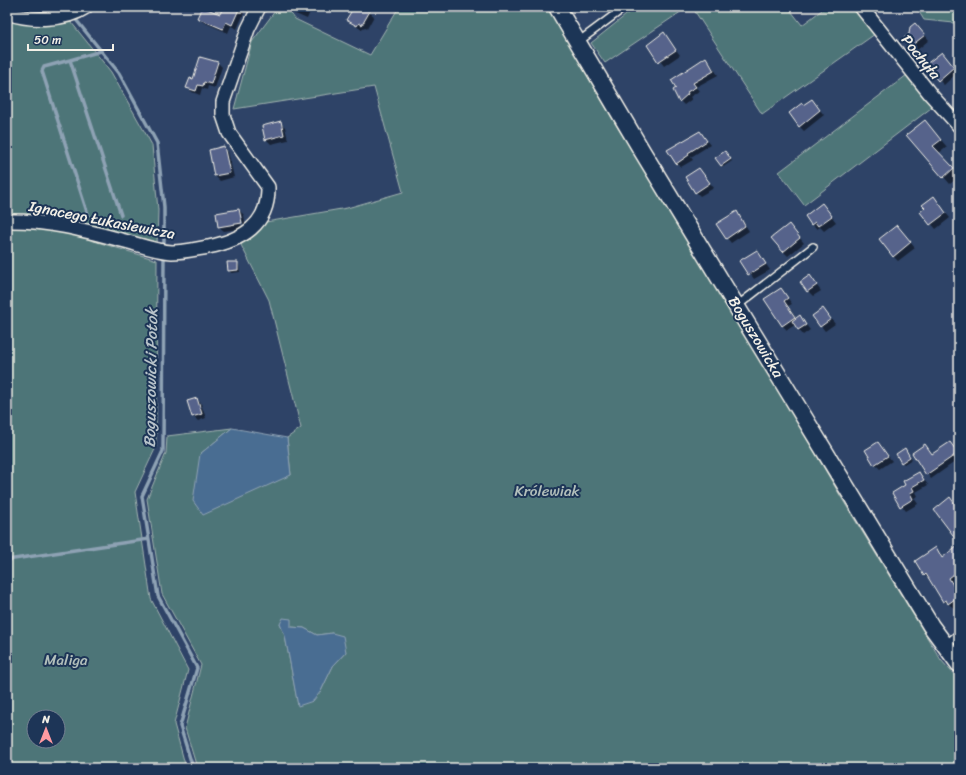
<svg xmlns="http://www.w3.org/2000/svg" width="966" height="775" viewBox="0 0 966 775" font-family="Sriracha,sans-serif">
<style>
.green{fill:#4e7578;stroke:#a1b3b0;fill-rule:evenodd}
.water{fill:#4a6d92;stroke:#8ea2b4}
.shadow{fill:#0007;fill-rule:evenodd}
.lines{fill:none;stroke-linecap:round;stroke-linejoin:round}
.stream{stroke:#8ea2b4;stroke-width:3.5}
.building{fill:#57648b;stroke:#f4f1e8}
.service-casing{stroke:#f4f1e8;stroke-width:10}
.minor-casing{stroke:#f4f1e8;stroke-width:16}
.tertiary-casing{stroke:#f4f1e8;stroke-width:19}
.service{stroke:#1d3557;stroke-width:7}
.minor{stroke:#1d3557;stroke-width:13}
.tertiary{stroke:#1d3557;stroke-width:16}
.labels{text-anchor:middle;stroke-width:4;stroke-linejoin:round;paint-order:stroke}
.street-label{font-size:15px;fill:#f4f1e8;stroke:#1d3557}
.park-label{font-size:15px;fill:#b2bfbb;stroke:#1d3557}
.water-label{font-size:16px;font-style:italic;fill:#b8c3ca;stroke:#1d3557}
</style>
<rect width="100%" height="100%" fill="#2e4367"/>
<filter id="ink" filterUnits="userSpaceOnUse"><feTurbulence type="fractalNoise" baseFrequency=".025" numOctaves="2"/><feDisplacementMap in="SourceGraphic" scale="8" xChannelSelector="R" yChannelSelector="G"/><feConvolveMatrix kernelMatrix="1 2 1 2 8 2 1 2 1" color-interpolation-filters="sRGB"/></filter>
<g filter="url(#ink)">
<path class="green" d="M8 7H60L64 13H26Z
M278 7H286L295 19 370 55 399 7H548L616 125 726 301 844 502 941 660 959 680V768H197L185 728 201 665 162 594 147 499 166 453 167 436 232 428 200 454 291 475 287 438 301 428 269 300 241 245 260 223 347 208 403 192 374 87 234 109 252 42ZM280 624 291 627 304 628 317 635 332 633 346 652 333 666 321 691 298 705 285 636Z
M636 7H688L605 63 591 43Z
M692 7H788L802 25 826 7H855L875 34 762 114Z
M916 7H953L959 10 954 23 924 20Z
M7 20 39 25 71 22 111 72 152 145 158 210 157 245 54 216 7 215Z
M907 75 935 105 804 205 779 172Z
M24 227 64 232 157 260 156 447 135 492 151 599 188 670 174 724 186 768H7V230ZM34 717H58V741H34Z"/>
<path class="water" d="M232 428 287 438 291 475 203 515 193 501 200 454Z
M283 618 291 619V627L304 628 317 635 332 633 343 636 346 652 333 666 321 691 313 701 298 706 285 636 280 624Z"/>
<path class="shadow" d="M203 7 221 15 224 7H238L244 13 237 29 231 26 228 33 203 22 198 17Z
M287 7H312L307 19 291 12Z
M355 7H362L374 16 367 29 364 27 362 30 347 20Z
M600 7H609L604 10Z
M920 29 929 40 916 51 906 38Z
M664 34 680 55 664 66 648 45Z
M706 58 718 75 696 87 699 91 690 97 692 99 684 105 680 101Z
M946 58 958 72 944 85 939 80Z
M218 63 222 67 215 88 208 86 207 90 202 88 200 95 192 92 188 88 194 80Z
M812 100 824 115 804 131 799 126 803 107Z
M280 123 285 127 288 140 271 144 266 139Z
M931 128 947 147 939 153 957 173 959 171V185L955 180 950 184 908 135Z
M700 132 710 145 691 157 693 160 681 167 676 163Z
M224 147 228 152 234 177 220 181 215 176 210 150Z
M727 154 732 161 723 167 721 165Z
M699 169 714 188 700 196 696 192Z
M938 203 950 218 936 229 921 212Z
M826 209 836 222 824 231 820 227 817 229 812 224Z
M239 210 244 215 246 228 224 231 219 227ZM239 214H241L244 228H242Z
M737 212 749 231 731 243 727 238Z
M897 226 915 248 898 261 893 256Z
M793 230 804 243 788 256 783 251Z
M757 251 770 270 754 279 741 261Z
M237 263 239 265 240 272 231 273 229 270Z
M810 277 821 291 813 296 808 291Z
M781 289 792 304 788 306 797 319 800 317 810 330 803 335 795 325 787 330 782 325Z
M823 309 835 324 825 331 821 326Z
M197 399 201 404 206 418 198 421 193 416Z
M878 443 892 461 880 469 875 464Z
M925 445 933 455 954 448 959 455V459L931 479 913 454Z
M905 450 912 459 904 464 902 462Z
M919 473 928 485 916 492 918 496 914 498 918 504 906 511 893 494 906 486Z
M959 545V578L953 583 959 593V604L954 608 944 601 930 579 924 575 936 548 943 558Z"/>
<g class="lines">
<path class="stream" d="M73 16 119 73 157 143 164 207V245
M101 51 70 60 121 215
M70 60 44 67 42 71 88 215
M164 257 163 451 142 496 158 596 197 668 180 726 193 768
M7 560 149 539"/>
</g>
<path class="building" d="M202 7 220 14 223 7H240L232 25 226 22 223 29 197 18Z
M354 7H364L370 11 362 25 359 23 357 26 346 20Z
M915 23 925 35 911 46 904 38 909 34 910 27Z
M664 32 676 50 658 62 647 45Z
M942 52 954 67 938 81 925 65Z
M200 57 218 62 211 84 204 82 203 86 198 85 196 91 186 88 190 78 193 79Z
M706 57 714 71 693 83 696 87 687 92 688 94 679 102 673 90 676 88 671 80Z
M812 99 820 110 799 127 789 113 802 103 803 105Z
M925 120 941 140 933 146 954 168 943 178 906 135Z
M281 121 284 135 265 140 262 126Z
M700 131 707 141 688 153 689 155 676 164 667 150Z
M224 146 230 173 214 176 209 150Z
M725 151 731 159 721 166 715 158Z
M699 168 710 183 695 193 685 177Z
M934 196 946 213 930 225 920 212 925 208 922 205Z
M822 203 832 216 818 226 815 222 811 225 805 216Z
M239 209 242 223 218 227 216 213Z
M737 211 745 226 726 239 716 224Z
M789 224 800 238 783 252 771 238Z
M897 225 911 242 893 257 879 239Z
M757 250 766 264 748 275 739 261Z
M227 262H238V270L228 271Z
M810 275 817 285 807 292 800 282Z
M781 288 788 298 784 301 795 317 782 326 764 299Z
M823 308 831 319 820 327 812 316Z
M800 315 806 325 798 330 792 321Z
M197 398 202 414 192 417 187 401Z
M878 442 888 456 874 465 865 450Z
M950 442 958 453 926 475 912 453 925 444 932 454Z
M905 448 910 457 901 463 896 454Z
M919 472 924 480 912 487 914 491 910 493 913 499 900 507 892 493 905 485 903 481Z
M950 497 959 510V543L934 510Z
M959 544V562L954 566 958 571 949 578 959 596 948 604 946 600 943 602 926 574 924 576 915 561 936 547 942 558Z"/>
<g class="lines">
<g class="service-casing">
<path id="service" d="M578 42 625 7
M737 306 813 247
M945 645 959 634"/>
</g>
<g class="minor-casing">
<path id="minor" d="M861 7 931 95 959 126
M7 13C31 21 65 21 86 7
M7 221C46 220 84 230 121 240 138 244 154 251 172 252 184 252 196 249 208 247 242 240 269 225 268 187L229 133 223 115V102L248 29 259 7"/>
</g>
<g class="tertiary-casing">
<path id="tertiary" d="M557 7 642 151 931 626 959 664"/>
</g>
<use href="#service" class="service"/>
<use href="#minor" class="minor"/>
<use href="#tertiary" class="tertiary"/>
</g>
</g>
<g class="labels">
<g class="street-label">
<text transform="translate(921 57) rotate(51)" y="5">Pochyła</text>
<text transform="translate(102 220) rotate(11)" y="5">Ignacego Łukasiewicza</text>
<text transform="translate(756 337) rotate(59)" y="5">Boguszowicka</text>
</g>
<g class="park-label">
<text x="547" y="496">Królewiak</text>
<text x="66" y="665">Maliga</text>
</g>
<g class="water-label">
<text transform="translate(150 378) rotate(-89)" y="6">Boguszowicki Potok</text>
</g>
</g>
<rect width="966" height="775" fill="none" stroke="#1d3557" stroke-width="24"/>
<rect x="12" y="12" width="942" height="751" fill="none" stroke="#f4f1e8" stroke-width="1.5" filter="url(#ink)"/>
<g transform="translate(46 729)"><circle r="19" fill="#1d3557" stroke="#738091"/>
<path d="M0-3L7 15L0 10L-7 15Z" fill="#ff9aa2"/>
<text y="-6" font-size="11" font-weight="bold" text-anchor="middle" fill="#f4f1e8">N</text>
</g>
<path d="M28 44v6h85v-6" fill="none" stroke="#f4f1e8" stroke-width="2"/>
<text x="34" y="44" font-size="12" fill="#f4f1e8" stroke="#1d3557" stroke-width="3" paint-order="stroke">50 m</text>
</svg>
